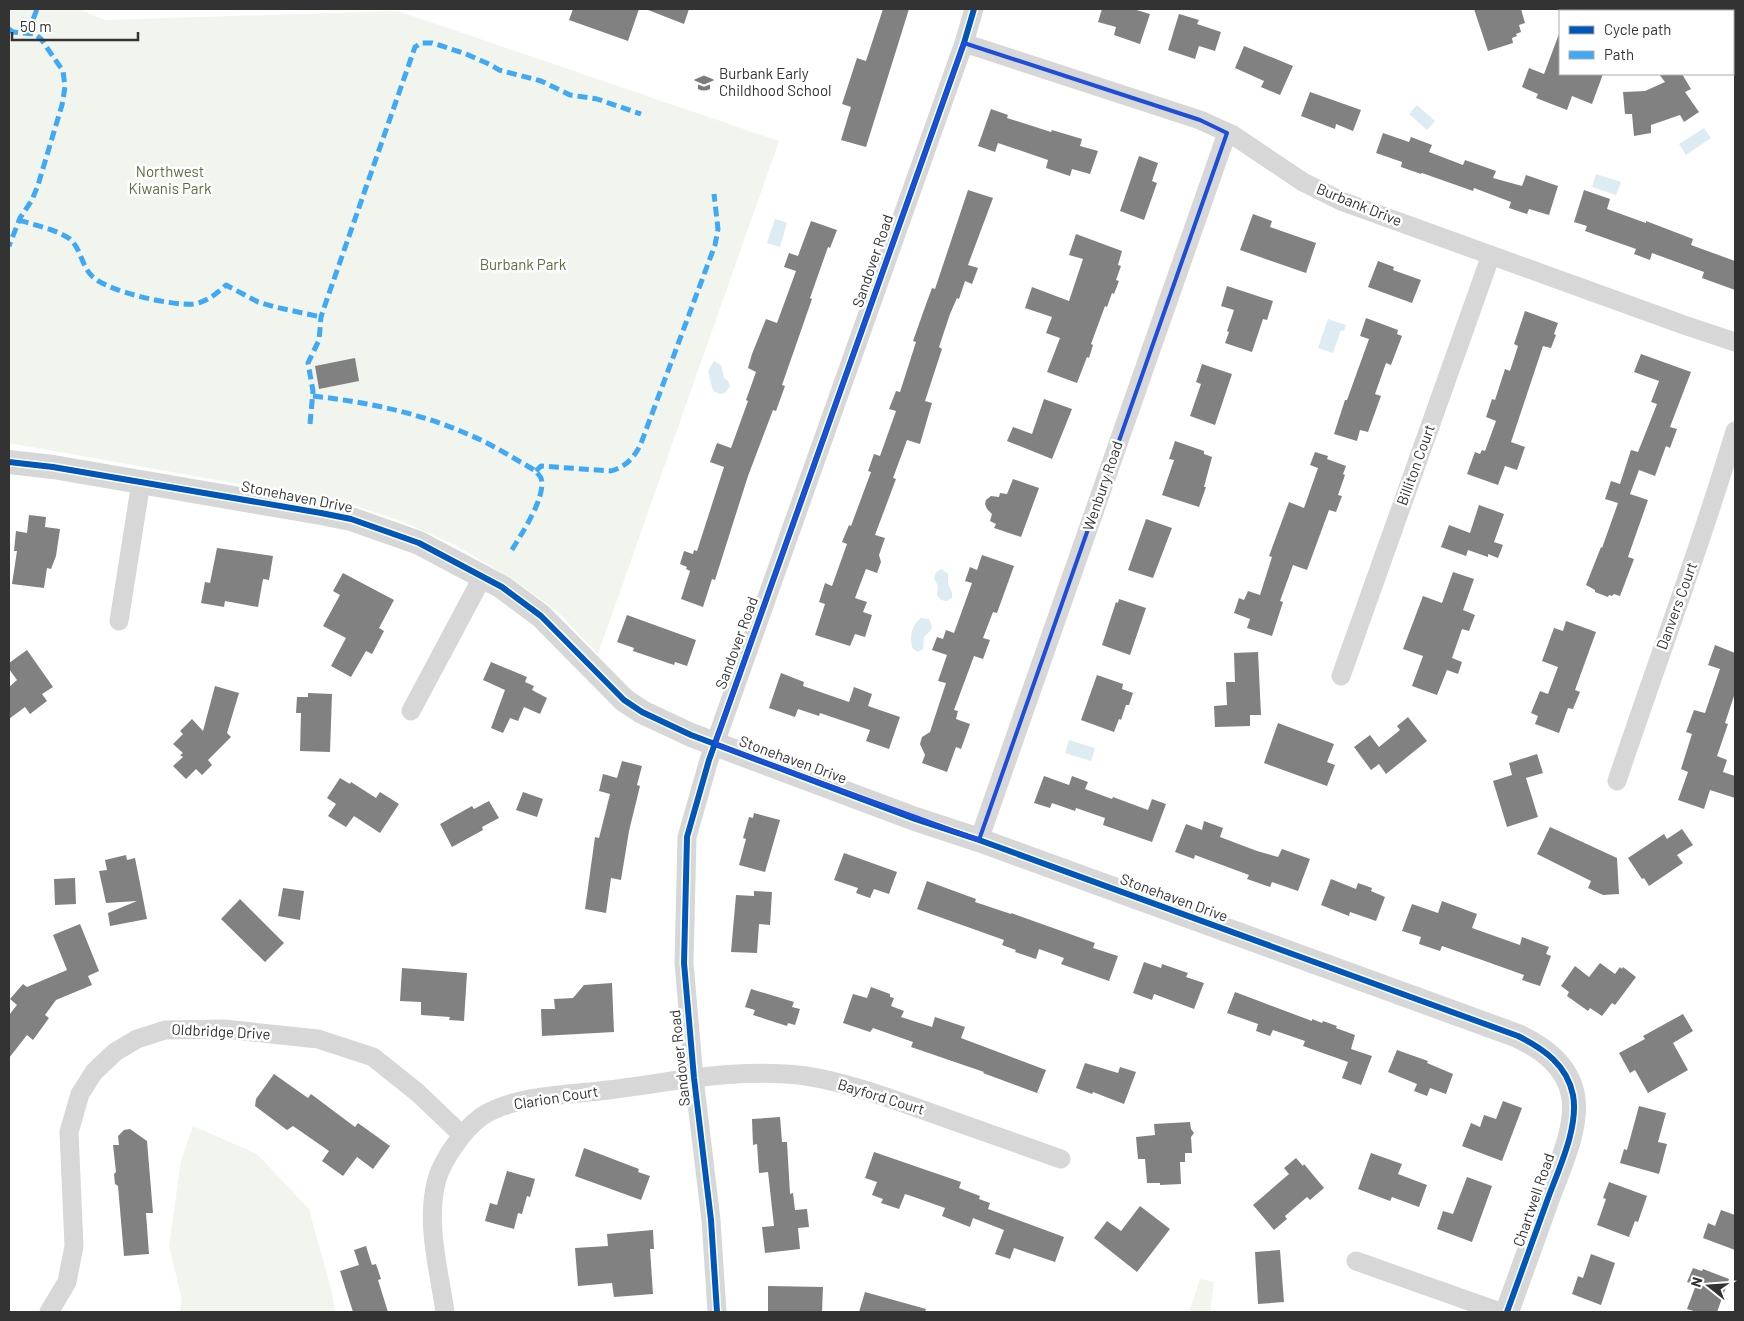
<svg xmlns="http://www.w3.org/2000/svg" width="1744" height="1321" viewBox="0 0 1744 1321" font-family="Barlow,sans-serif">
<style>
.green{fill:#f1f5ed}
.water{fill:#ddebf3}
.building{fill:#818181}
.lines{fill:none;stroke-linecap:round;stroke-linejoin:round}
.minor{stroke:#d7d7d7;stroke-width:19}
.tertiary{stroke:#d7d7d7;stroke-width:24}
.quiet{stroke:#3fa9f5;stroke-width:5;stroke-dasharray:10 5;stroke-linecap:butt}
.cycleway-casing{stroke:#fff;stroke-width:9}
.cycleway{stroke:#0057b8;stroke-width:6}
.marked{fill:none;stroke:#1d4ed8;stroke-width:4;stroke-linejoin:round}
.labels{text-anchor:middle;stroke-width:5;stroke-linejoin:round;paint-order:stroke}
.poi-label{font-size:15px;fill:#333;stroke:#fff;text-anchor:start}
.park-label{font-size:15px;fill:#56703f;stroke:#fff}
.street-label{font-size:15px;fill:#333;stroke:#fff}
</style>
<rect width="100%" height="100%" fill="#fff"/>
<path class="green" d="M9 9H78L105 20 398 11 779 141 598 654 557 611 511 578 457 546 404 522 353 505 296 494 9 443Z
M193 1126 257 1154 309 1209 332 1293 335 1312H180L182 1300 169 1246 181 1161Z
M1200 1279 1214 1282 1210 1312H1189Z"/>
<path class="water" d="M1417 105 1435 121 1427 130 1409 114Z
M1704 128 1711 138 1686 155 1679 144Z
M1596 174 1621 182 1616 195 1592 187Z
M775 219 787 223 780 247 767 243Z
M1328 319 1346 325 1344 331 1341 330 1333 353 1318 348Z
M714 361 721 365 724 378 728 381 730 386 725 393 720 394 713 391 708 371Z
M942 569 948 574V584L952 592V598L947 601 941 600 937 595 938 586 934 578 936 572Z
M921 618 929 619 932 626 931 630 924 637 923 649 918 652 913 649C909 638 911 625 921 618Z
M1069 740 1095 748 1091 761 1065 753Z"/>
<path class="building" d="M573 9H639L628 41 569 20Z
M648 9H689L684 24 648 10Z
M883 9H909L866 147 841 140 851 107 842 104 857 58 866 61Z
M1102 9H1133L1150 14 1140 44 1114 35 1116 27 1098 22Z
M1474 9H1521L1525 23 1519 25 1521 32 1516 34 1517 36 1512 38 1513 43 1488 51Z
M1179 14 1199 20 1197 24 1221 32 1215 51 1199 46 1195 59 1168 50Z
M1559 34 1560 35V74H1603L1592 104 1572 96 1567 110 1536 98 1538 94 1522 87 1529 68 1544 74Z
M1244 46 1293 66 1280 95 1261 87 1264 81 1235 68Z
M1659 74H1682L1691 89 1685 92 1699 112 1684 122 1680 115 1651 125V133L1634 136 1632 114H1625L1623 92 1645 91 1665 82Z
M1310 92 1361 110 1353 131 1336 124 1335 129 1301 116Z
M991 109 1008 115 1007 118 1051 132 1052 130 1082 139 1080 146 1098 151 1090 174 1072 169 1070 176 1046 168 1048 160 998 143 995 152 978 146Z
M1383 133 1409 142 1411 137 1432 145 1429 152 1463 165 1465 160 1496 171 1493 178 1522 186 1526 175 1558 186 1549 215 1529 209 1527 214 1509 208 1511 202 1474 188 1473 191 1422 173 1421 174 1401 167 1402 162 1376 153Z
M1139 156 1158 163 1152 181 1157 183 1144 220 1120 211Z
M968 190 993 198 968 265 978 268 972 284 965 281 959 299 957 298 950 314 939 347 942 349 925 401 932 403 920 444 907 440 893 478 896 479 875 535 885 538 879 555 881 562 877 573 866 569 855 598 867 602 863 612 872 615 865 637 855 634 850 646 815 635 825 604 819 602 825 583 832 586 847 544 842 542 849 525 851 526 871 472 868 471 874 454 880 456 896 411 889 409 896 391 900 392 916 342 913 341 925 307 932 288 935 289Z
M1584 190 1610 199 1607 209 1646 223V221L1693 239 1691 245 1735 261V290L1702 278 1704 272 1652 253 1650 260 1634 254 1636 249 1585 231 1587 226 1574 222Z
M1253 214 1272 221 1270 227 1316 243 1306 273 1240 250Z
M811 221 837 230 830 248 828 247 810 298 812 299 782 385 785 386 776 411 773 410 748 476 715 580 712 579 703 607 681 599 690 571 686 569 687 567 680 564 684 551 693 554 694 550 697 551 724 467 710 462 717 443 731 448 748 401 746 400 756 372 748 368 752 354 766 319 777 323 796 271 784 267 789 253 798 256Z
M1076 234 1122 251 1118 265 1121 266 1116 280 1119 281 1114 294 1112 293 1107 307 1105 306 1091 344 1093 345 1089 358 1087 357 1077 383 1047 372 1060 338 1046 333 1052 317 1025 308 1032 287 1069 301 1083 259 1069 255Z
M1378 261 1394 267 1393 270 1421 280 1412 303 1368 287Z
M1227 286 1273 301 1267 320 1263 319 1252 352 1225 343 1229 332 1227 331 1234 310 1221 306Z
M1525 311 1558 323 1554 334 1556 335 1551 348 1543 346 1511 442 1525 447 1517 470 1505 466 1498 485 1467 474 1475 452 1480 454 1482 450 1485 451 1496 421 1486 417 1492 399 1495 400 1505 369 1510 371 1518 346 1514 344Z
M1366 318 1398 330 1397 334 1402 336 1391 365 1386 363 1375 394 1381 396 1368 432 1360 430 1357 441 1334 434 1345 400H1347L1369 339 1360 336Z
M1641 354 1691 372 1670 427 1677 429 1670 448 1666 446 1655 476 1639 470 1630 494 1648 500 1628 557 1634 559 1620 596 1614 594 1612 596 1609 595 1608 597 1595 592V590L1586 585 1601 547 1602 548 1618 503 1605 499 1611 481 1620 484 1631 450 1638 452 1657 404 1651 402 1659 381 1634 372Z
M355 358 359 381 319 389 315 366Z
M1202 364 1232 374 1215 425 1190 416 1201 384 1196 382Z
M1044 399 1072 409 1052 459 1007 441 1013 427 1032 434Z
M1175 441 1204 451V454L1212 457 1204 487H1206L1199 507 1162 495 1174 460 1169 459Z
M1315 452 1328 456 1327 459 1346 466 1343 474 1345 475 1338 495 1342 496 1336 512 1329 510 1307 570 1293 565 1280 601 1283 602 1272 636 1247 628 1250 619 1234 613 1239 598 1244 600 1248 591 1260 595 1272 557 1269 556 1289 502 1304 508 1318 468 1310 465Z
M1013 479 1039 488 1021 537 994 528 996 524 990 521 992 514 987 509 985 504 986 500 991 496 999 497 1000 493 1007 494Z
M1479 505 1504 514 1494 542 1503 545 1498 558 1488 554V557L1468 550 1466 556 1441 547 1449 525 1470 533Z
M29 515 46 517 45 527 60 529 56 556 51 569 47 568 44 588 12 584 17 551H14L16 531 27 533Z
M1146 519 1172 528 1153 578 1128 570Z
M217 548 273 556 269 580 263 579 258 607 225 601 224 607 201 603 205 582 210 583Z
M982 555 1014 566 997 613 993 612 983 638 990 640 983 659 974 656 954 710 958 711 956 719 970 724 961 749 956 747 947 772 922 763 925 755 920 744 922 737 930 732 946 683 938 681 947 655 932 650 937 637 943 639 946 630 954 633 972 583 965 581 970 567 977 570Z
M1453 572 1474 579 1463 610 1475 615 1469 631 1462 629 1452 658 1462 662 1458 674 1447 670 1437 695 1412 686 1423 656 1403 649 1423 596 1442 603Z
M343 573 394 600 379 628 384 631 372 654 366 651 351 677 331 666 346 638 323 626 340 595 333 591Z
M1119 599 1146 608 1130 655 1102 645 1116 602 1118 603Z
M627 615 696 640 687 666 675 662 674 665 633 651 634 648 617 642Z
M1566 621 1596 632 1575 690 1580 692 1573 709 1568 708 1559 733 1535 724 1538 716 1531 713 1540 691 1548 694 1558 667 1542 661 1554 628 1563 631Z
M1715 645 1735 653V693L1725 723 1728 724 1717 756 1727 760 1723 772 1735 776V798L1710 790 1704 809 1678 800 1688 772 1681 769 1692 734 1686 732 1694 710 1705 713 1720 669 1708 665Z
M27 650 53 687 42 694 47 701 30 714 25 707 9 719V687L17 680 9 669V663Z
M1258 652 1261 715H1250V726L1215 727 1214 706 1227 705 1226 682H1235L1234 653Z
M491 662 527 677 525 682 534 686 532 690 547 698 540 714 524 707 518 721 510 718 503 733 491 728 505 690 483 680Z
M781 673 804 682 803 686 849 702 854 687 872 694 868 706 900 717 889 749 866 741 870 730 820 713 819 716 798 709 795 717 769 708Z
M1097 675 1123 684 1122 689 1133 693 1129 705H1126L1121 720 1119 719 1114 732 1081 720Z
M215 686 239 693 227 733 231 737 208 760 212 765 202 775 196 769 186 779 173 766 183 757 180 755 183 753 173 744 183 734 180 731 192 719 203 731Z
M308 693 332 694 330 752 300 751 301 713H296L297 697H308Z
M1408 717 1427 741 1386 774 1379 764 1371 770 1354 747 1370 735 1379 747 1400 730 1397 726Z
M1278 723 1334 744 1327 762 1335 765 1327 786 1264 763Z
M1537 754 1543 773 1526 778 1538 817 1507 827 1493 781 1512 775 1509 763Z
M622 761 642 766 637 785 640 786 629 831 621 880 611 878 606 913 585 909 595 837 599 838 610 794 599 791 603 774 617 778Z
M1044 776 1069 785 1072 776 1088 782 1085 789 1112 799 1113 797 1148 810 1152 799 1166 804 1152 842 1103 825 1105 818 1076 808 1075 811 1052 803 1050 808 1034 803Z
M340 778 350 784 351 782 376 798 380 792 399 804 380 833 354 816 346 827 328 816 336 804 327 798Z
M523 792 543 799 537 817 516 810Z
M489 801 499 818 482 827 483 830 452 847 440 824 472 806 474 809Z
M754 813 780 820 765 872 739 865 746 839 743 838 749 817 753 818Z
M1204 821 1223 828 1220 837 1257 851 1278 857 1282 849 1310 859 1298 891 1272 882 1270 887 1247 879 1249 875 1195 855 1194 859 1175 852 1186 824 1202 830Z
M1550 827 1617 858 1619 894 1603 895 1588 888 1591 881 1537 854Z
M1682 829 1693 845 1677 855 1683 863 1649 886 1644 878 1642 879 1628 858 1664 834 1667 839Z
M844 853 897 872 889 894 874 889 870 898 856 893 858 888 834 880Z
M126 855 127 860 135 858 147 919 110 926 108 913 137 901 106 903 99 871 107 870 105 860Z
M75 878 76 904 55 905 54 879Z
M1331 879 1356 889 1358 883 1372 888 1371 891 1385 897 1376 921 1350 912 1349 916 1321 905Z
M927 881 976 899 975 902 1011 914V913L1095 943 1093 948 1118 956 1109 981 1061 964 1064 958 1039 949 1036 959 1015 952 1016 950 1002 945 1004 940 917 909Z
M283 888 304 891 300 920 278 916Z
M754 891 772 892 770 925 759 924 757 953 731 952 736 895 754 896Z
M240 899 284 943 265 962 221 919Z
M1442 901 1477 914 1472 928 1520 945 1522 937 1549 947 1546 954 1551 956 1540 986 1522 980 1524 975 1482 960 1442 946 1440 951 1419 944 1421 937 1402 931 1412 904 1438 913Z
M80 924 99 971 88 976 92 985 56 1000 45 1015 49 1018 33 1040 27 1035 9 1058V1015L17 1005 10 999 23 984 27 987 67 970 53 935Z
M1144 962 1161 968 1162 964 1188 973 1186 977 1204 983 1194 1009 1154 994 1152 1000 1133 993Z
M1600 963 1615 974 1620 967 1622 969 1623 967 1636 977 1615 1005 1612 1003 1602 1016 1590 1008 1588 1011 1567 996 1569 992 1561 986 1575 966 1589 977Z
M402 968 467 973 464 1021 449 1020 450 1017 421 1015V1002L400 1001Z
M612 983 614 1032 542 1036 541 1009H555L554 999 573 998 584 985Z
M871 987 890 994V997L894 998 891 1006 904 1011 901 1017 932 1027 935 1017 965 1027 961 1038 1046 1070 1037 1093 983 1073 984 1072 911 1047 913 1042 873 1028 870 1032 843 1023 853 994 867 998Z
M751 989 794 1002 792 1007 800 1009 795 1025 788 1023 787 1026 753 1015 755 1010 745 1007Z
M1235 992 1312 1021V1019L1322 1023 1323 1021 1337 1026 1336 1028 1355 1035 1351 1049 1372 1056 1361 1085 1342 1078 1348 1062 1303 1046 1305 1041 1273 1030 1270 1036 1256 1031 1258 1024 1227 1013Z
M1683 1014 1693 1031 1673 1043 1688 1070 1648 1093 1635 1070 1630 1073 1619 1053 1645 1039 1643 1036Z
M1397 1050 1428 1061 1427 1063 1453 1074 1446 1094 1430 1088 1427 1096 1414 1091 1417 1084 1388 1072Z
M1085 1063 1118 1073 1120 1067 1136 1072 1124 1104 1093 1092 1092 1094 1076 1088Z
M274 1074 308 1098 311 1094 355 1127 358 1123 390 1146 373 1169 357 1157 343 1176 322 1161 329 1151 293 1126 287 1130 255 1106 256 1099Z
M1503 1101 1522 1108 1502 1161 1462 1146 1471 1123 1480 1127 1484 1115 1496 1119Z
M1639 1106 1666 1113 1658 1142 1667 1144 1659 1174 1620 1163 1624 1149 1627 1150Z
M780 1117 782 1142H787L790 1194 793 1193 795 1210 807 1209 809 1227 798 1228 800 1249 765 1253 762 1227 774 1226 768 1172 759 1173 757 1144 753 1145 752 1119Z
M1190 1122 1191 1129 1194 1133 1191 1137 1192 1153H1185V1162H1180L1181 1184 1160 1185V1183H1147L1145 1159H1138L1136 1137 1155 1135 1154 1124Z
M130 1129 147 1141 153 1213H146L149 1254 124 1256 118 1186 115 1184 114 1174 116 1172 113 1145H119L118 1136 124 1130Z
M584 1148 639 1169 638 1172 650 1176 641 1200 575 1176Z
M874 1152 961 1182 959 1188 980 1196 979 1199 990 1203 988 1209 1064 1237 1055 1262 1014 1248 1010 1259 995 1254 1004 1230 973 1218 970 1227 942 1216 945 1208 914 1197 905 1194 899 1209 881 1203 883 1199 872 1195 877 1182 865 1178Z
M1371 1153 1402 1164 1398 1174 1427 1185 1419 1207 1392 1197 1390 1201 1358 1189Z
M1296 1158 1303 1166 1304 1164 1324 1188 1310 1200 1307 1197 1285 1216 1287 1219 1274 1230 1253 1205 1289 1174 1284 1168Z
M507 1171 535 1179 530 1197 527 1196 522 1214 518 1213 514 1229 485 1221 490 1203 497 1205Z
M1467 1177 1492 1186 1472 1242 1437 1229 1443 1211 1453 1214Z
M1609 1182 1647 1196 1638 1222 1635 1221 1629 1237 1597 1225 1606 1199 1603 1198Z
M1140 1206 1170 1229 1137 1272 1094 1238 1107 1221 1121 1231Z
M1721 1210 1735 1215V1250L1703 1238 1708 1223 1715 1226Z
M653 1230 654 1249H650L653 1294 614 1297 612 1283 578 1286 575 1248 608 1246 607 1234Z
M366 1246 372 1265 376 1264 381 1279 378 1280 388 1312H353L340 1271 359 1265 354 1250Z
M1280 1250 1284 1302 1258 1304 1255 1252Z
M1591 1254 1615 1263 1601 1305 1572 1294 1578 1276 1583 1278Z
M1693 1268 1702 1271 1703 1269 1729 1279 1717 1312H1697L1687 1309 1696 1285 1687 1282Z
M768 1286 823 1287 822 1312 768 1311Z
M865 1292 926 1309 925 1312H859Z"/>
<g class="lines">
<path class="minor" d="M1586 9 1593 11
M1640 11 1642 9
M964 43 1200 120 1233 135 1303 182 1341 201 1684 325 1735 342
M119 621 141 482
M1341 676 1491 255
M411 711 483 576
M1617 781C1656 664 1700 549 1735 431
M979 840 1227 133
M1356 1261 1500 1312
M49 1312 67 1282 74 1246 69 1132 80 1094 94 1072 115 1052 137 1039 165 1030 224 1029 318 1039 373 1057 418 1093 462 1135
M445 1312C439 1269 425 1223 437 1179 443 1159 464 1129 481 1117 513 1095 570 1095 608 1090 673 1082 740 1067 806 1076 850 1083 892 1099 934 1114 976 1129 1018 1144 1061 1159
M717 1312 711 1220 694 1078 684 963 687 837 709 760 723 721 964 43 974 9"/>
<path class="tertiary" d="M9 462 53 467 321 513 351 519 419 543 502 587 541 616 624 700 642 712 691 735 915 819 979 840 1518 1036C1544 1049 1567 1065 1573 1095 1579 1128 1558 1170 1547 1201 1534 1238 1520 1275 1507 1312"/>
<path class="quiet" d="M9 29 13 32 35 34 41 39 63 71 65 87 62 105 38 185 32 200 20 218 9 246
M28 33 37 9
M19 220C34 225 58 230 70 239 81 249 81 264 91 275 104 291 172 306 193 304 207 302 216 294 226 285L258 302 275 307 321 317
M313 396C366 402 416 412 465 433 490 443 513 458 536 471 536 472 541 477 541 478 547 497 520 536 510 553
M310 424 313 391 308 363 319 340 321 317 326 302 415 47 421 43H432L442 46 466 54 491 65 499 70 541 81 570 95 597 99 641 114
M536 471 541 466 611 471C626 466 632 460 640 446L715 245 718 229 714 194"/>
<g class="cycleway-casing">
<path id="cycleway" d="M9 462 53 467 321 513 351 519 419 543 502 587 541 616 624 700 642 712 691 735 915 819 979 840 1518 1036C1544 1049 1567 1065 1573 1095 1579 1128 1558 1170 1547 1201 1534 1238 1520 1275 1507 1312
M717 1312 711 1220 694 1078 684 963 687 837 709 760 723 721 964 43 974 9"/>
</g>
<use href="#cycleway" class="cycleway"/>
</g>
<path class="marked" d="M964 43 1200 120 1227 133 979 840 715 744Z"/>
<defs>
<g id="school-bare" transform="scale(1.5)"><path d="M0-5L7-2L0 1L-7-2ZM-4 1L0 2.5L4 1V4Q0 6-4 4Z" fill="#7a7a7a" stroke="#fff" stroke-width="2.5" paint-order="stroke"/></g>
</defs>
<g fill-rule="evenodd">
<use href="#school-bare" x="704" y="83"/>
</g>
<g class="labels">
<g class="poi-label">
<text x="719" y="79">Burbank Early<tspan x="719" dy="17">Childhood School</tspan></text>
</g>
<g class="park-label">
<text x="170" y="177">Northwest<tspan x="170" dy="17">Kiwanis Park</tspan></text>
<text x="523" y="270">Burbank Park</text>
</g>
<g class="street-label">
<text transform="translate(1359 205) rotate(22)" y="5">Burbank Drive</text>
<text transform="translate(873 261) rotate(-71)" y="5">Sandover Road</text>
<text transform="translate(1416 465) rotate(-70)" y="5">Billiton Court</text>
<text transform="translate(1103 486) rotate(-71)" y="5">Wenbury Road</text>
<text transform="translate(297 497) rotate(11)" y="5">Stonehaven Drive</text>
<text transform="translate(1677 606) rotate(-70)" y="5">Danvers Court</text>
<text transform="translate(737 643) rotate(-70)" y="5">Sandover Road</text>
<text transform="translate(793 760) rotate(20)" y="5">Stonehaven Drive</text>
<text transform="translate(1174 898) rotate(20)" y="5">Stonehaven Drive</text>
<text transform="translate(221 1032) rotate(3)" y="5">Oldbridge Drive</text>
<text transform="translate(680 1058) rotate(-96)" y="5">Sandover Road</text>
<text transform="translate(881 1097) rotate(17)" y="5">Bayford Court</text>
<text transform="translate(556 1098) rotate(-9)" y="5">Clarion Court</text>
<text transform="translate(1534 1200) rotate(-71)" y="5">Chartwell Road</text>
</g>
</g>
<rect width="1744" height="1321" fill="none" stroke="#333333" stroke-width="20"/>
<rect x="1559" y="10" width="175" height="65" fill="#ffffff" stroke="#adadad"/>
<rect x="1569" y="26" width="25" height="8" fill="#0057b8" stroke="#adadad"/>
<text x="1604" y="35" font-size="15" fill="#333333">Cycle path</text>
<rect x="1569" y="51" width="25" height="8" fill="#3fa9f5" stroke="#adadad"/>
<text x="1604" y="60" font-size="15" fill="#333333">Path</text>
<g transform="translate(1709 1286) rotate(287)" stroke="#ffffff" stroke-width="4" paint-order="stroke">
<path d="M0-4L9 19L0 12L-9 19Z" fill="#333333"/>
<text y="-8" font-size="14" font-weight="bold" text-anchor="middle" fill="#333333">N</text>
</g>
<path d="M12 32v8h126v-8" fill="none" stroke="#333333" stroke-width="2.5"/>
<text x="20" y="32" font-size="15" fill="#333333" stroke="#ffffff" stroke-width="4" paint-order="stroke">50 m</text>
</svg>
